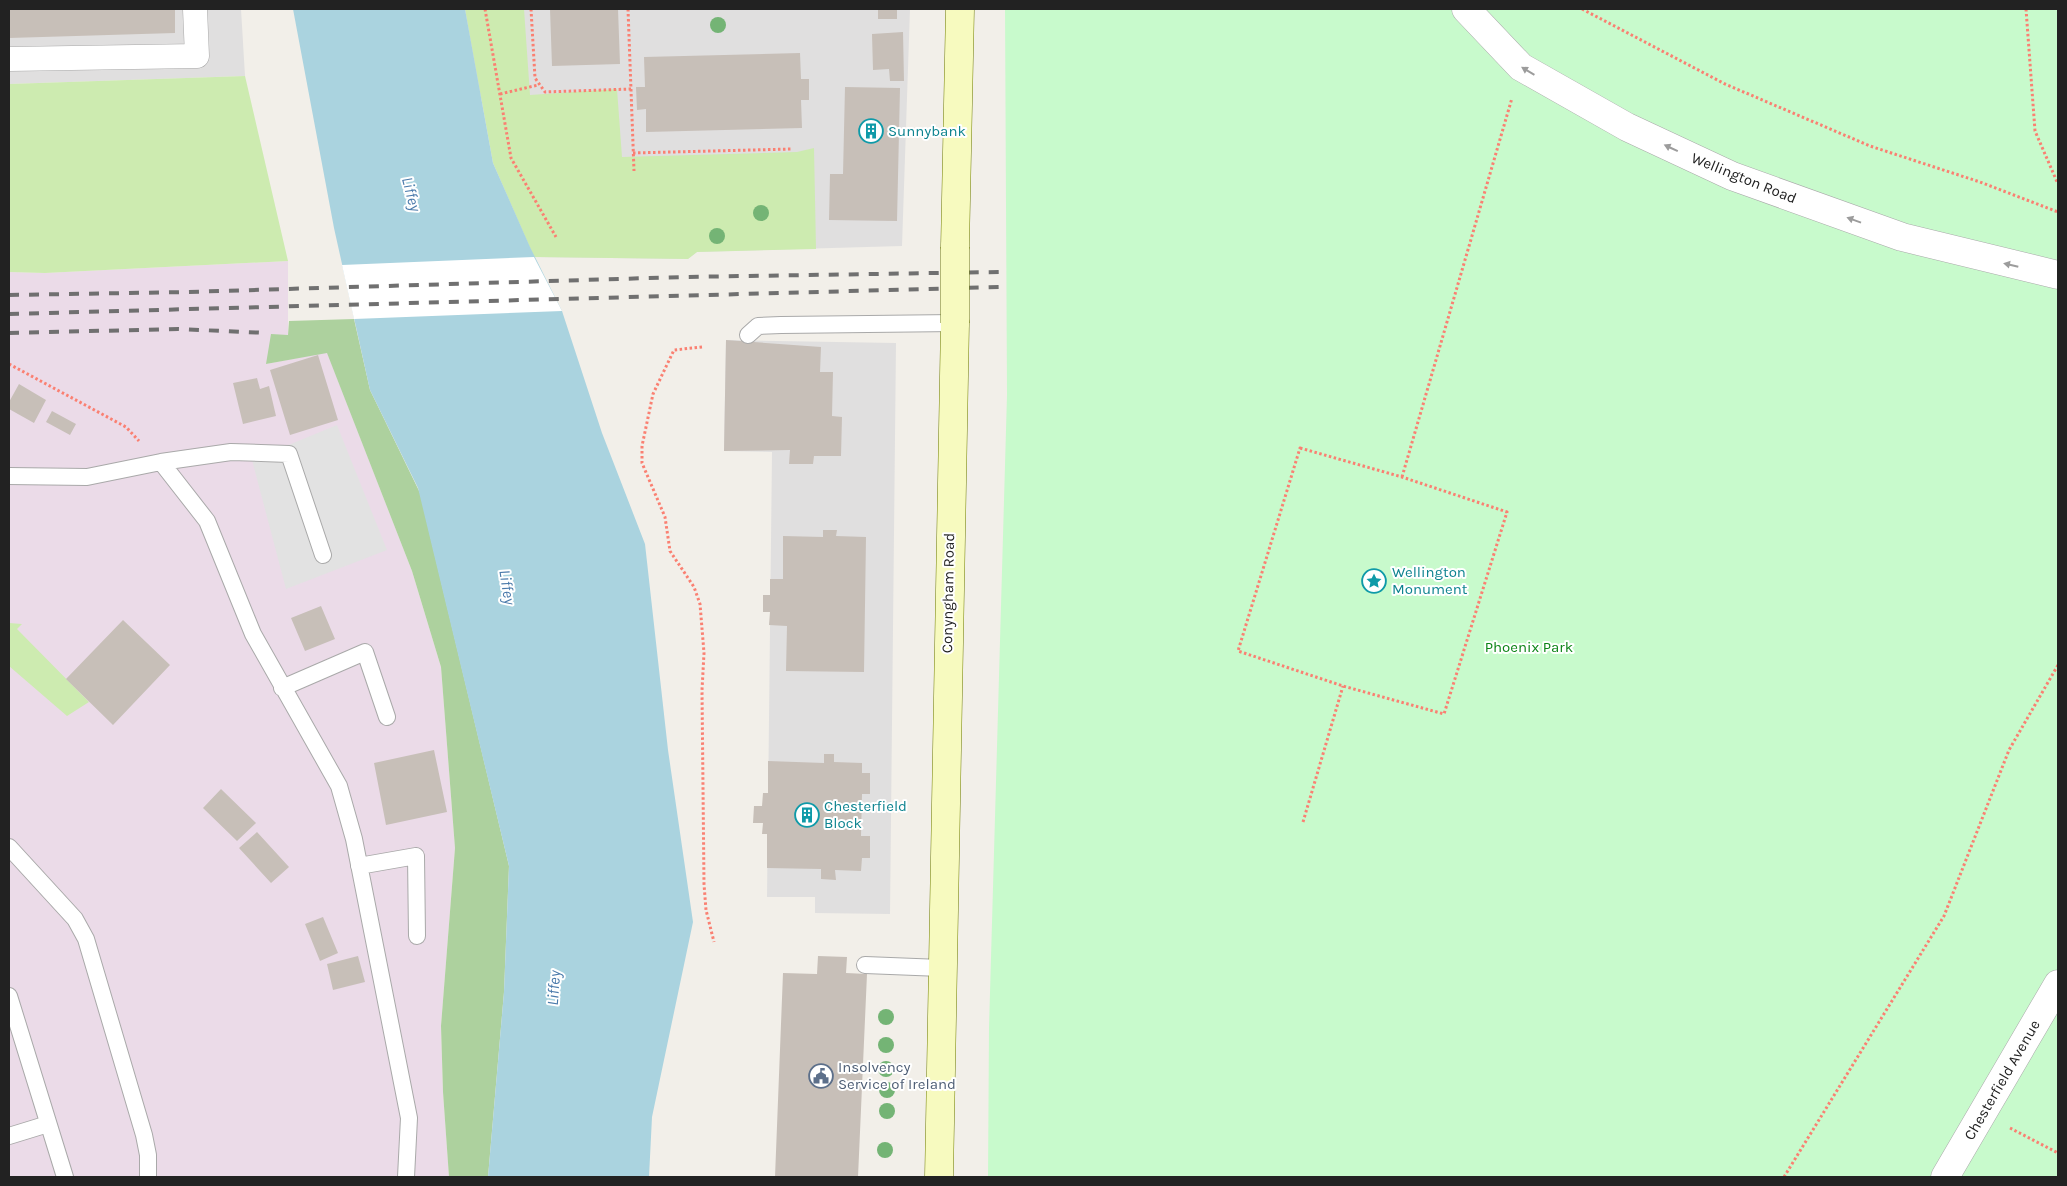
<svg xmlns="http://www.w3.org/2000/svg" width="2067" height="1186" viewBox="0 0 2067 1186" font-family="Karla,sans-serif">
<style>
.residential{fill:#e0dfdf}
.industrial{fill:#ebdbe8}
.grass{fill:#cdebb0}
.forest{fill:#add19e}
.park{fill:#c8facc}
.parking{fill:#e2e2e2}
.water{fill:#aad3df}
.pier{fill:#fff}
.building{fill:#c7bfb8}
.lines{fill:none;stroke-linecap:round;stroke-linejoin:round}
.service-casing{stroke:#a9a9a9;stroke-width:18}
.pedestrian-casing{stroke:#a9a9a9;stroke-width:25}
.minor-casing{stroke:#a9a9a9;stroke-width:29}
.tertiary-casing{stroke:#a9a9a9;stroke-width:29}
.secondary-casing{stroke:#707d05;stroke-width:29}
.path{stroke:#fa8072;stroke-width:3;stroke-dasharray:2.5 2.5;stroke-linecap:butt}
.service{stroke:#fff;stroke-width:16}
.pedestrian{stroke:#fff;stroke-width:24}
.minor{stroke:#fff;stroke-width:28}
.tertiary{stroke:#fff;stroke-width:28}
.secondary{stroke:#f7fabf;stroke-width:28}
.rail{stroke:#707070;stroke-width:4;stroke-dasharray:10 10;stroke-linecap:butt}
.secondary-bridge-casing{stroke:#707d05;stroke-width:29;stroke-linecap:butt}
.secondary-bridge{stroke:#f7fabf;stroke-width:28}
.tree{fill:#74b475}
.oneway{fill:#9c9c9c}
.labels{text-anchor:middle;stroke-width:4;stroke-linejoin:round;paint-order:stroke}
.culture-label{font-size:15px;fill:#0d838f;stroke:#fff;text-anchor:start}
.street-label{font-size:15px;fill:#222;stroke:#fff}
.park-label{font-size:15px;fill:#0c8416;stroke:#fff}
.service-label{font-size:15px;fill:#4e5e75;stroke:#fff;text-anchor:start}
.water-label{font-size:16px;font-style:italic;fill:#4a7aab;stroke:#fff}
</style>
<rect width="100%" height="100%" fill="#f2efe9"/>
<path class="residential" d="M9 9H241L245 76 9 84Z
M465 9H910L902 246 697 252 688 259 534 257 479 91Z
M726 340 896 343 890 914 815 913V897H767L772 452 724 451Z"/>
<path class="industrial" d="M288 261V335L266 364 327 352 412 571 441 667 455 848 441 1026 443 1092 449 1177H9V272L45 273Z"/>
<path class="grass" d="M465 9H524L530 95 617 89 622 157 797 152 814 148 816 249 697 252 688 259 534 257 493 163Z
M245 76 288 261 45 273 9 272V84Z
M9 623 22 624 17 629 89 702 67 716 9 666Z"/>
<path class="forest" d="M354 319 370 390 420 493 509 866 504 992 488 1177H449L443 1092 441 1026 455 848 441 667 412 571 327 353 266 364 271 334 288 335 289 321Z"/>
<path class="park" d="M1005 9H2058V1177H988L989 1028 1007 395Z"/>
<path class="parking" d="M337 425 387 550 286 589 252 460Z"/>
<path class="water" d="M293 9H465L493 163 530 247 562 311 602 433 645 544 668 750 693 922 652 1117 649 1177H488L504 992 509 866 418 488 370 390 334 228Z"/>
<path class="pier" d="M534 257 562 311 354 319 342 265Z"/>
<path class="building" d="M9 9H175V33L9 38Z
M550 9H618L620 64 552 66Z
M878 9H897V19H878Z
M903 32 904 81H890L889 69 873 70 872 34Z
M800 53 801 79H809V100H801L802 128 646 132V109L637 110 636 87H645L644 57Z
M845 87 900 88 897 221 829 220 830 174H843Z
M726 340 821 347 820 372H833L832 416 842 417 841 456H814L813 464H789L790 450 724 451Z
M318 355 338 420 290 435 270 370Z
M257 378 260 389 269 386 276 416 243 424 233 383Z
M19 384 46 400 34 423 9 409V402Z
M52 411 76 424 70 435 46 422Z
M823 530H837L836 536 866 537 864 672 786 671 787 626 769 625 770 612H763V595H770V579H783V536L823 537Z
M321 606 335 639 305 651 291 618Z
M123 620 170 665 113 725 66 679Z
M434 750 447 812 386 825 374 763Z
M824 754H834V762L862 763V773H870V794H862L861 836H870V858H862L861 871 835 870 836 880 821 879V869L767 868V834H762L763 823H753L754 806H762L763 793H768V761L824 763Z
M221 789 256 823 237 841 203 808Z
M257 832 289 867 271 883 239 848Z
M323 917 338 953 320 961 305 924Z
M358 956 365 982 333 990 327 964Z
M818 956 847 957 846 973 867 974 858 1177H775L783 973 817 974Z"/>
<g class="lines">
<g class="service-casing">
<path id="service" d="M748 335 758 326 781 325 955 323
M161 462 207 521 253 634 339 786 354 839 409 1118 406 1177
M9 476 87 477 161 462 231 452 289 454 323 555
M282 688 365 652 387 717
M9 847 75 919 86 939 144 1135 148 1155V1177
M359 866 416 856 417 936
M865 965 941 968
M9 996 65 1177
M9 1136 48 1124"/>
</g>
<g class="pedestrian-casing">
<path id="pedestrian" d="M9 59 197 56 195 9"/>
</g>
<g class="minor-casing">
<path id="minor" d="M1466 9 1521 67 1627 127 1732 176 1902 237 2058 275"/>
</g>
<g class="tertiary-casing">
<path id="tertiary" d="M1945 1177 2058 984"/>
</g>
<g class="secondary-casing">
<path id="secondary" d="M955 247 960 9
M939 1177 955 323"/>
</g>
<path class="path" d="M485 9 511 158 556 237
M531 9 535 78 545 92 631 89
M628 9 634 171
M1582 9 1725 84 1870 146 1980 182 2058 212
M2026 9 2035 131 2058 184
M500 94 538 85
M633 153 791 149
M702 347 674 350 653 394 642 446V463L665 517 670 551 694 587 700 604 704 653 702 690 704 884 706 910 714 942
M9 364 126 427 139 441
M1300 448 1402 477 1507 512 1444 714 1343 686 1238 651Z
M1402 477 1512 98
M1303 822 1343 686
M2010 1128 2058 1153
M1784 1177 1944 916 2009 750 2058 665"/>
<use href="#service" class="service"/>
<use href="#pedestrian" class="pedestrian"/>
<use href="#minor" class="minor"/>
<use href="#tertiary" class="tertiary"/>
<use href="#secondary" class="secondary"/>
<path class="rail" d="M9 295 187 292 683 277 999 272
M9 314 1000 287
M9 333 178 329 268 333"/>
<g class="secondary-bridge-casing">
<path id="secondary-bridge" d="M955 323V247"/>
</g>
<use href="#secondary-bridge" class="secondary-bridge"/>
</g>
<g class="tree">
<circle cx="718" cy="25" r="8"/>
<circle cx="761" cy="213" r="8"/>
<circle cx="717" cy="236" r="8"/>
<circle cx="886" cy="1017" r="8"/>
<circle cx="886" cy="1045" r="8"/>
<circle cx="886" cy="1069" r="8"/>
<circle cx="887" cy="1090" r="8"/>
<circle cx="887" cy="1111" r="8"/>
<circle cx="885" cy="1150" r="8"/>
</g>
<defs><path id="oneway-solid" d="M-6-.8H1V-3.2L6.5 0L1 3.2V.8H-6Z" transform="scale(1.25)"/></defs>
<g class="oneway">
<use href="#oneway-solid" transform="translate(1528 71) rotate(-149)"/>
<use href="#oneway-solid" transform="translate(1671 148) rotate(-155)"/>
<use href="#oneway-solid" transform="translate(1854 220) rotate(-160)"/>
<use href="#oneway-solid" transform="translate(2011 265) rotate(-167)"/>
</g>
<defs>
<g id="building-ring" transform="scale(1.25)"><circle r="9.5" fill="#fff" stroke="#0f9aa8" stroke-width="1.5"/><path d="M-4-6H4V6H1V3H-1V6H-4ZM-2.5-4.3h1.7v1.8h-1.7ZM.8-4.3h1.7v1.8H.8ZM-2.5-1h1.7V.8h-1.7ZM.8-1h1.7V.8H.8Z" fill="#0f9aa8"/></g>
<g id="sight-ring" transform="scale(1.25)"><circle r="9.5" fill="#fff" stroke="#0f9aa8" stroke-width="1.5"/><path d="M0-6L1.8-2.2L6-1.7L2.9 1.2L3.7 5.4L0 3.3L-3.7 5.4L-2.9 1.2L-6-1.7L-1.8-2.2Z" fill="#0f9aa8"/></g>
<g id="civic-ring" transform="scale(1.25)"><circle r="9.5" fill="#fff" stroke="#5c6f8a" stroke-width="1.5"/><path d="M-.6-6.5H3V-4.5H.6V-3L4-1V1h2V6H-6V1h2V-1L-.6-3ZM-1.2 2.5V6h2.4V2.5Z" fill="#5c6f8a"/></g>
</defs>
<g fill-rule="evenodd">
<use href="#building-ring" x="871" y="131"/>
<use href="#sight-ring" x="1374" y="581"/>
<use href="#building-ring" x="807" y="815"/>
<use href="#civic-ring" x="821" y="1076"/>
</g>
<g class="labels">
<g class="culture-label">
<text x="888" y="136">Sunnybank</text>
<text x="1392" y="577">Wellington<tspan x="1392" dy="17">Monument</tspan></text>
<text x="824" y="811">Chesterfield<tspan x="824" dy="17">Block</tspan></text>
</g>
<g class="street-label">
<text transform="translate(1744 178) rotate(22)" y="5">Wellington Road</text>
<text transform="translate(948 593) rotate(-89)" y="5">Conyngham Road</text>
<text transform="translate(2002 1080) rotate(-60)" y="5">Chesterfield Avenue</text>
</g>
<g class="park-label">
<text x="1529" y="652">Phoenix Park</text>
</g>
<g class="service-label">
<text x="838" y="1072">Insolvency<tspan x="838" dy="17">Service of Ireland</tspan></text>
</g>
<g class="water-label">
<text transform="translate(412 194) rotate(75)" y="6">Liffey</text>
<text transform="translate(508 587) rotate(81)" y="6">Liffey</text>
<text transform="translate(553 988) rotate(-86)" y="6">Liffey</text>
</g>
</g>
<rect width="2067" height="1186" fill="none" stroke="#222222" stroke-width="20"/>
</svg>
